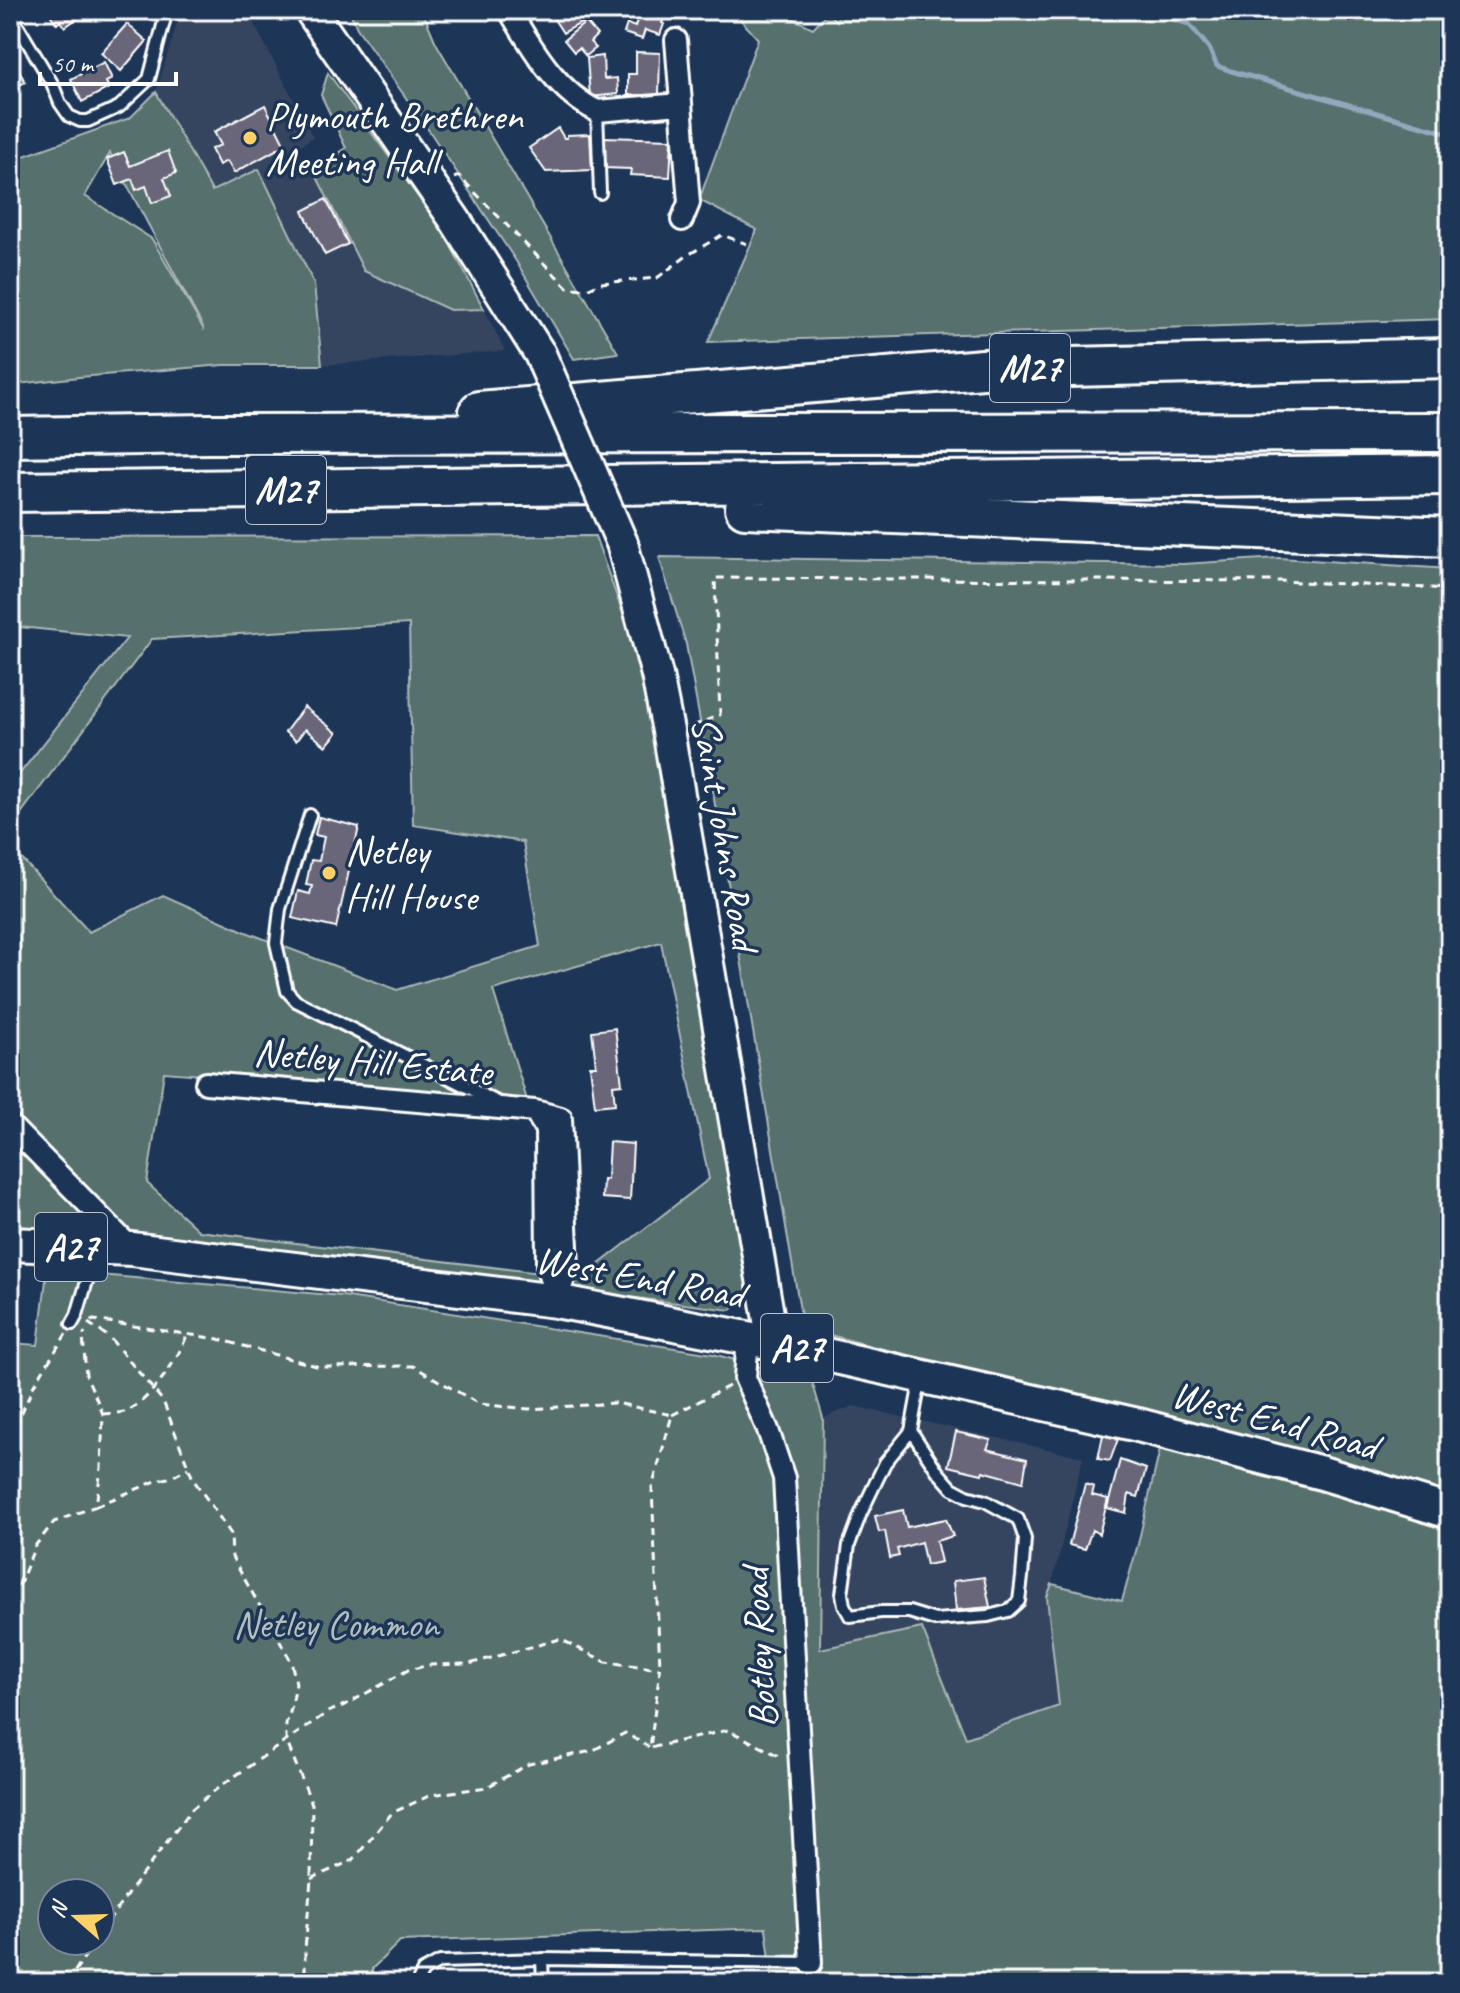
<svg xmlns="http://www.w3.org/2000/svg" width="1460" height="1993" viewBox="0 0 1460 1993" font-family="Caveat,sans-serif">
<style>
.built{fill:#344461}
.green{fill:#57706d;stroke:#abb8b6;stroke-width:2;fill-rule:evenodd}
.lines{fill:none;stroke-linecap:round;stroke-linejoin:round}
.stream{stroke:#92a8bd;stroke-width:5}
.building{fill:#6b6679;stroke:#fff;stroke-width:2}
.lane-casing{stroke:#fff;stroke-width:16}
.street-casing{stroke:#fff;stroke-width:26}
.secondary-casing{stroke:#fff;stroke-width:36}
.primary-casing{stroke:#fff;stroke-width:38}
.highway-casing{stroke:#fff;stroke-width:44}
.path{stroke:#fff;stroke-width:3;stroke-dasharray:8 6;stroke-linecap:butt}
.lane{stroke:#1d3557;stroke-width:10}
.street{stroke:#1d3557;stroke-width:20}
.secondary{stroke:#1d3557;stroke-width:30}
.primary{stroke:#1d3557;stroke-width:32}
.highway{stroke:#1d3557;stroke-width:38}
.secondary-bridge-casing{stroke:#fff;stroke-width:36;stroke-linecap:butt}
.secondary-bridge{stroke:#1d3557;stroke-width:30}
.poi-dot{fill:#ffd166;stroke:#1d3557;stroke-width:3}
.labels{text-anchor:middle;stroke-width:7;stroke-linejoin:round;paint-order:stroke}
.shield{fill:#1d3557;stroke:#bbc2cd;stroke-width:2}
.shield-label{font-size:38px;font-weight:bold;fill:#fff}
.poi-label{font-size:40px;fill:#fff;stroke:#1d3557;text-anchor:start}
.street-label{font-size:40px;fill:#fff;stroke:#1d3557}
.park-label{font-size:40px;fill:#b3bfbd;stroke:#1d3557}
</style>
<rect width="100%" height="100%" fill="#1d3557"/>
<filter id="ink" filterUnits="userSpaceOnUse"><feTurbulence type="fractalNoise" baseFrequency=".0125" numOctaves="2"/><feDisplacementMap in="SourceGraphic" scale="16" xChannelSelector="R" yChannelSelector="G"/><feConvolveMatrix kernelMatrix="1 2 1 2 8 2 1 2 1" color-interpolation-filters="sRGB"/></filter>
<g filter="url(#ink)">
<path class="built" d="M181 10H247L313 137 295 149 314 171 364 271 450 310 484 309 505 351 322 365 314 284 259 169 212 192 156 92Z
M853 1406 1083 1457 1052 1584 1047 1598 1060 1706 966 1738 922 1628 820 1649 823 1418Z"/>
<path class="green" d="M349 10H422L436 43 618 353 574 359 516 261 432 135 357 28Z
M732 10H775L813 28 827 13 837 21 838 10H1450V319L708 342 757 230 699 200 758 39Z
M328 73 443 231 484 309 450 310 364 271 314 171 346 148 321 95Z
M156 92 212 191 259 169 314 284 322 365H224L79 377 10 385V161L130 118ZM110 153 203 327V328L152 239 85 196Z
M595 536 628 628 661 758 754 1294 731 1310 574 1290 10 1235V846L89 932 163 895 246 932 397 990 540 946 523 842 413 825 409 624 152 639 10 828V786L127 638 10 626V537ZM661 942 709 1179 581 1278 199 1231 147 1183 164 1072 527 1100 493 990Z
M659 557 1183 564 1279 558 1450 569V1497L803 1328 712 787 686 644Z
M47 1272 111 1276 342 1296 713 1354 812 1381 823 1418 820 1649 922 1628 966 1738 1059 1706 1047 1597 1052 1584 1122 1601 1138 1544 1160 1449 1371 1505 1450 1532V1983H773L766 1928 400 1941 372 1969 373 1983H10V1343L38 1345ZM52 1893H100V1941H52Z"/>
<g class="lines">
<path class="stream" d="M1144 10 1189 24 1209 48 1217 66 1231 71 1450 134"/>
</g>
<path class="building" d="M47 10H78L82 15 65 27 60 21 57 24Z
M548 10H575L583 22 563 33Z
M640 10H666L662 23 664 24 660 35 645 30 642 39 624 33 627 24 635 27Z
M586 22 597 35 590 42 596 48 586 56 579 48 574 52 564 40Z
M127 24 147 41 121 71 101 53Z
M636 52 660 53 659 95H628V74H636Z
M603 56 604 79 617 78 618 94 590 97 587 58Z
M15 62 25 82 10 90V65Z
M104 62 112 79 106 82 109 88 82 102 71 79Z
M265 105 285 145 234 173 227 161 219 165 211 149 221 145 214 132Z
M558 128 564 138H567V135L590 134 592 170 546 172 529 148Z
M604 137 672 139 670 177 630 175 631 169 603 168Z
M168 151 176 173 164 178 171 196 152 203 146 186 136 190 132 179 117 185 107 159 124 152 130 166Z
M326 199 348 244 325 255 303 211Z
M304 707 337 733 326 746 305 729 296 741 285 732Z
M319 817 359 827 336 928 292 918 298 891 310 894 312 886 306 885 311 860 319 861 324 837 315 835Z
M615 1028 622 1084 613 1085 615 1104 595 1106 590 1066H596L592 1031Z
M609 1142 633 1144 630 1200 602 1198 603 1179H607Z
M10 1305 18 1306 16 1328 10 1327Z
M956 1432 991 1440 987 1449 1027 1459 1023 1482 983 1471 982 1474 948 1466Z
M1103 1435 1118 1439 1110 1461 1098 1459Z
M1120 1460 1146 1469 1138 1497 1129 1494 1126 1513 1107 1508Z
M1085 1484 1094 1487 1092 1495 1108 1499 1099 1534 1092 1530 1085 1549 1069 1545Z
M903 1510 907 1527 946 1519 953 1536 936 1541 941 1562 926 1565 921 1542 897 1549 899 1556 890 1558 885 1531 879 1532 875 1516Z
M984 1577 990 1607 956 1610 953 1581Z"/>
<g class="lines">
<g class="lane-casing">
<path id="lane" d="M10 13 52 83 60 103 69 116 80 121H88L119 107 149 79 167 10
M597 111 600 193
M310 815 280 909 276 943 287 991 296 1001 499 1103
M72 1324 77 1315 95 1254
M911 1431 938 1472 952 1488 967 1496 985 1501 1018 1519 1025 1539 1022 1577 1019 1601 1008 1611 988 1616 935 1620 909 1612H881L850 1616 844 1605 842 1594 849 1545 861 1513 885 1463 911 1431 920 1382
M542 1959 543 1983
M417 1983 423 1971 440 1962 542 1959 811 1963"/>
</g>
<g class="street-casing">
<path id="street" d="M509 10C532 48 556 91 597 111L681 104
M676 40 689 203 682 220
M206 1083 535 1111 561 1118 568 1268 556 1301
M535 1111 546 1130 547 1267 556 1301
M10 1125 132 1249
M748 1337 745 1378 768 1430 784 1478 811 1963"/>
</g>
<g class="secondary-casing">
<path id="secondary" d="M310 10 455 220 540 354
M622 543 657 675 669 736 773 1343"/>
</g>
<g class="primary-casing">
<path id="primary" d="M10 1244 132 1249 556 1301 773 1343 1138 1425 1322 1473 1450 1512"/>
</g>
<g class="highway-casing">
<path id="highway" d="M479 411 983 369 1450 358
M10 437 208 434 1450 432
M10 492 1450 475
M745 508 1450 537"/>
</g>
<path class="path" d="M677 21 680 10
M454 178 459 176 568 288 587 289 600 283 657 278 688 255 722 235 747 244
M693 726 720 715 715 578 1280 581 1450 589
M91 1321 94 1320 218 1339 320 1367 413 1366 479 1404 529 1409 616 1403 672 1415 652 1488 660 1667
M88 1323 109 1337 163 1401 193 1479 231 1534 232 1557 291 1661 296 1683 292 1706 286 1724V1740L312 1804 311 1879 305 1950V1983
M103 1414C111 1413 122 1414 129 1410 151 1399 179 1358 187 1335
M672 1415 729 1386
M10 1439 34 1385 66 1334
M96 1506 156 1481 172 1477 188 1468
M10 1597 19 1586 35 1546 54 1522 96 1506 101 1468 103 1414 86 1375 83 1336 85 1332
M311 1879 353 1860 392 1813 431 1795 487 1787 529 1764 592 1751 625 1733 649 1747
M100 1934 131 1889 192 1809 219 1787 328 1712 347 1704 408 1670 430 1665 469 1664 560 1639 606 1662 660 1669 650 1748 728 1730 781 1757
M67 1983 95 1941"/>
<use href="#lane" class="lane"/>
<use href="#street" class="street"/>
<use href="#secondary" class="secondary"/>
<use href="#primary" class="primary"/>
<use href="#highway" class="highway"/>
<g class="secondary-bridge-casing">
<path id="secondary-bridge" d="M540 354 622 543"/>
</g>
<use href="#secondary-bridge" class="secondary-bridge"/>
</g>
</g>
<g class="poi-dot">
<circle cx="250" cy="138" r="8"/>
<circle cx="329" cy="873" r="8"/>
</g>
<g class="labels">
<g class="shield">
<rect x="990" y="334" width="80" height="68" rx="6"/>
<rect x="246" y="456" width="80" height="68" rx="6"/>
<rect x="35" y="1213" width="72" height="68" rx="6"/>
<rect x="761" y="1314" width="72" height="68" rx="6"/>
</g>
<g class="shield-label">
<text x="1030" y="381">M27</text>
<text x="286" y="503">M27</text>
<text x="71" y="1260">A27</text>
<text x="797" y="1361">A27</text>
</g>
<g class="poi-label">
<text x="266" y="129">Plymouth Brethren<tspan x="266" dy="46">Meeting Hall</tspan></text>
<text x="345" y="864">Netley<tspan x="345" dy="46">Hill House</tspan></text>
</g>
<g class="street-label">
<text transform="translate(726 833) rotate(80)" y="14">Saint Johns Road</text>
<text transform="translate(373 1061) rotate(5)" y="14">Netley Hill Estate</text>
<text transform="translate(640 1276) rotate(10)" y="14">West End Road</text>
<text transform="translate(1275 1419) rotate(15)" y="14">West End Road</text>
<text transform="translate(758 1648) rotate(-93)" y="14">Botley Road</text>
</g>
<g class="park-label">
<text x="336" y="1637">Netley Common</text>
</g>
</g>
<rect width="1460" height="1993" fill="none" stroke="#1d3557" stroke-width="40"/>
<rect x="20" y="20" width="1420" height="1953" fill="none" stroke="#fff" stroke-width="3" filter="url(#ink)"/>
<g transform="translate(76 1917) rotate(290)"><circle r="38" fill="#1d3557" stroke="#77869a" stroke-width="2"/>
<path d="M0-6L14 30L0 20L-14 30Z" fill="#ffd166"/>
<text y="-12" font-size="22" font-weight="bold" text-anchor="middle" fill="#ffffff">N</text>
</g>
<path d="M40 72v12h136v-12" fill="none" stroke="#ffffff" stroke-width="4"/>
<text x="52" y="72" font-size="24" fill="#ffffff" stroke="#1d3557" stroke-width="6" paint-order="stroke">50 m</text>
</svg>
